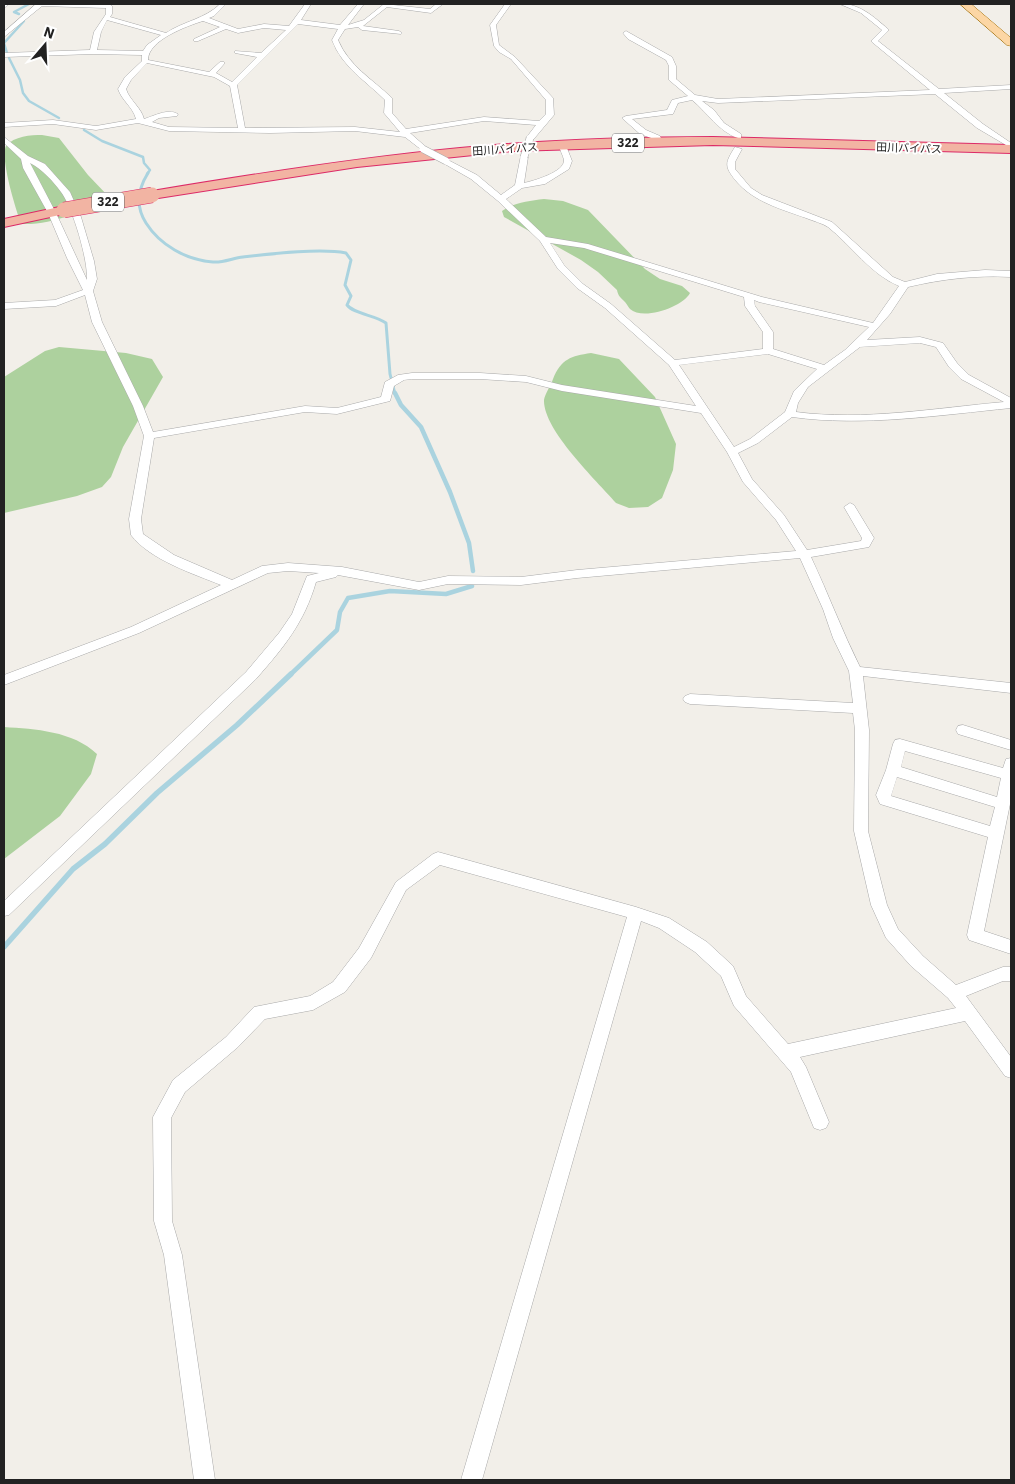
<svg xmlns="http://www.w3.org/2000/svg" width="1015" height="1484" viewBox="0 0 1015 1484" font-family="'IBM Plex Sans','Noto Sans JP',sans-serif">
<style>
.forest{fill:#add19e}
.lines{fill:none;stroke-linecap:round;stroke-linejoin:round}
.stream-far3{stroke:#aad3df;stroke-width:2.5}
.stream-far2{stroke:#aad3df;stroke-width:3}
.stream-far1{stroke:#aad3df;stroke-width:4.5}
.stream{stroke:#aad3df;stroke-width:5.5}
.minor-casing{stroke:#a9a9a9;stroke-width:1}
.primary-casing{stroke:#a06b00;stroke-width:1}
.trunk-casing{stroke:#dc2a67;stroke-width:2}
.minor{fill:#fff;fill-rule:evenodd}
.primary{fill:#fcd6a4;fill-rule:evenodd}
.trunk{fill:#f2b4a3;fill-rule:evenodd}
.minor-bridge-casing{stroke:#a9a9a9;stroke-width:8;stroke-linecap:butt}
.trunk-bridge-casing{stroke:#dc2a67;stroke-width:16;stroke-linecap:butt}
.minor-bridge{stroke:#fff;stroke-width:7}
.trunk-bridge{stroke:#f2b4a3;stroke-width:15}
.labels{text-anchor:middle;stroke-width:4;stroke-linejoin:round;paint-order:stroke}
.far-street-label{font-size:11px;fill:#222;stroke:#fff}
.shield{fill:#fff;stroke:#646464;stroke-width:1}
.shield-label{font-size:12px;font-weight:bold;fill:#222}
</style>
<rect width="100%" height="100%" fill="#f2efe9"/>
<path class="forest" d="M42 135 59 138 88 175 109 197C82 211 54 225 22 224L20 221C15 206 0 158 6 146 14 136 31 135 42 135Z
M544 199 563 201 588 210 645 269 660 279 682 286 690 293C683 307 643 321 630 309 628 307 627 304 625 302 621 298 618 296 617 290L598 272 581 260 504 217 502 211C515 202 529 201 544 199Z
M59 347 126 353 152 359 163 377 123 447 111 477 102 487 77 496 4 513V377L45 351Z
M591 353 619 359 655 397 676 444 673 470 662 498 648 507 629 508 616 503C596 480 543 430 544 400 545 394 551 385 553 379 561 359 571 356 591 353Z
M4 727C35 729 73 731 97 754L91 774 60 816 4 859Z"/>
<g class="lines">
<path class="stream-far3" d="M19 14 14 12 29 4
M7 53 4 43 24 21
M9 58 20 80 23 93 29 101 59 118
M84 130 102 141 143 157 144 163 150 170 147 174"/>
<path class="stream-far2" d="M148 173C138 189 135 206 146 223 160 245 186 260 213 262 223 263 233 258 243 257 270 254 320 248 346 253L351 260 345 285 351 296 347 305C354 314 375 315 386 323L390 374 395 394"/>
<path class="stream-far1" d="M395 393 401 405 421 427 450 492 469 543 473 571
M290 675 337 630 340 612 348 598 390 591 446 594 472 586"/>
<path class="stream" d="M4 947 73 869 105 844 157 793 237 725 291 674"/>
<g class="minor-casing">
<path id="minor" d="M4 4H9L4 8Z
M36 4H109L112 6V14L110 17 166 33C184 21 205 19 220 4H226L214 16 209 18 238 29 264 24 289 26 305 4H311L301 20 340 25 358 4H364L348 25 364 20 384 4 430 9 436 4H443L431 13 387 7 363 26 399 31 402 33 401 34 362 30 358 27 345 29 338 40C349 66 372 79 392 98V113L406 129 484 117 539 121 546 114V100L511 59 499 52 494 46 490 25 505 4H511L496 25 499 45 515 57 553 98 554 115 533 140H530L526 138 536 125 484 121 410 133 426 147V151H423L405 137 355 131 270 133 169 131 138 123 96 130 53 124 4 127V123L53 120 96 126 136 119C133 107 122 101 118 89L125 77 142 61V55L93 54 4 57V53L90 50 94 32 106 14V8L42 6 4 37V32ZM107 20 161 35 147 45 143 51 97 50 101 32ZM203 21 220 27 194 39V41H198L226 29 238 33 264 28 286 30 261 53 235 51V53L257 57 232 82 216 73 224 64V62H220L209 72 148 60C148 40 187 26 203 21ZM298 24 338 29 332 40C342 67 366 81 385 100L384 113 400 132 355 127 245 128 237 85ZM147 63 214 77 230 86 238 128 169 127 152 122 159 118 177 116 178 114C168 108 154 116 144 119 141 107 130 101 126 89L131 80Z
M840 4C859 3 874 17 888 29V31L878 41 939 89 1011 85V89L944 93 983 124 1011 143V148L977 128 935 94 718 103 702 101 714 110 724 123 741 134V138H738C719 132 707 112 692 100L678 103 673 114 632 119 646 130 660 136 663 143 659 145H656L654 139 640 134 622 118 626 116 667 110 672 100 688 96 669 80V66L666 60 628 39 623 33 626 31 672 57 676 66V79L695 95 718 99 930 90 872 42V40L882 30 861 13Z
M4 137 28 156 45 164 70 192 81 217 94 261 97 279 93 291 102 322 143 406 153 432 305 406 337 408 381 397 385 382 398 375 412 373H480L526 376 562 385 696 406 669 365 605 308 577 288 558 269 540 241 498 201 471 179 443 163V159H446L477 175 501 195 515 185 521 155 528 157 524 183C533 181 565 172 564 160 563 156 560 149 558 145L565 143 572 161 569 169 545 184 522 188 506 199 546 237 588 244 762 297 873 323 899 286C870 274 852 246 828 227 822 223 813 221 806 218 781 209 754 202 736 181 724 166 725 163 735 147L742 149 735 162V169L751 188 762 195 832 222 893 277 905 282 937 274 985 270 1011 271V277C976 275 942 279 908 287L890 314 867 340 920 337 943 343 957 363 969 375 1011 398V408C940 415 863 427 792 417L758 443 738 453 752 479 784 515 807 550 861 541 862 538 844 507 850 503 854 505 874 538 869 547 811 557C828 593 842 631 860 667L1011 683V693L863 676 869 730 868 831 887 905 898 929 923 956 956 985 1003 967H1011V981H1003L966 996 1011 1057V1078L1005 1076 965 1021 800 1057 806 1067 829 1122 826 1128 820 1130 814 1128 791 1072 734 1006 721 976 695 952 659 928 641 921 482 1480H461L627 917 440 865 406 890 371 958 345 992 313 1010 265 1019 238 1047 185 1092 171 1118 172 1221 182 1255 215 1480H194L164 1255 154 1221 153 1117 173 1080 226 1037 254 1007 310 996 333 982 359 948 396 882 433 854 438 852 636 907 669 918 707 942 733 966 746 996 788 1044 956 1008 948 998 911 966 886 938 871 905 854 831 855 730 853 713 690 704 685 702 683 699 685 696 690 694 853 703 849 671 833 638 823 609 800 558 577 578 521 585 448 584 419 590 338 575 336 577 316 582C304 623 284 647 256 679L9 915 4 916V901L246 672 279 633 292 614 307 576 319 573 288 571 268 573 139 633 4 685V675L131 627 221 585C194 574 150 560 131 535L129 519 144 436 133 406 92 322 85 295 56 306 4 309V303L55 300 83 290 67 258 48 213 23 168 21 159 4 143ZM30 163C42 169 53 181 61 192 73 208 88 260 87 280L56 213ZM550 243 584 248 744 297 745 306 763 332V349L675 360 611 304 583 284 564 265ZM754 300 759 302 869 327 845 350 824 365 773 349V332L755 306ZM920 343 936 347 949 367 961 379 1004 402C936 408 864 421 796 412L798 403 808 387 860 347ZM768 354 817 369 794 391 785 412 750 439 734 447 679 365ZM412 379H480L526 382 562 391 701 413 727 452 743 482 776 520 796 551 577 570 521 577 448 576 419 582 342 567 288 563 262 566 232 580 174 555 143 534 141 519 154 438 305 412 337 414 390 401 394 386 404 380Z
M963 725 1011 740V750L958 734 956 730 958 726Z
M900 739 1003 768 1006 759 1011 758 1010 804 984 931 1011 940V954L969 940 967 935 988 837 880 804 876 795 886 770 893 744 895 740ZM905 751 1001 778 997 797 901 767ZM897 777 995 807 990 826 891 796Z"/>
</g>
<g class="primary-casing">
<path id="primary" d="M960 4H971L1011 38V46L1007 45Z"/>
</g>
<g class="trunk-casing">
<path id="trunk" d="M713 137 1011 145V153L713 145 513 151 357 167 152 199 145 195 152 191C254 174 356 158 460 148 544 140 629 137 713 137Z
M64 206 69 207 71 210 69 213 4 227V219Z"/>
</g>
<use href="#minor" class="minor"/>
<use href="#primary" class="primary"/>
<use href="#trunk" class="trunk"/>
<g class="minor-bridge-casing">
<path id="minor-bridge" d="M423 149 446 161
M524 157 530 138"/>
</g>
<g class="trunk-bridge-casing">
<path id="trunk-bridge" d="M64 210 152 195"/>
</g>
<use href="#minor-bridge" class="minor-bridge"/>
<use href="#trunk-bridge" class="trunk-bridge"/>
</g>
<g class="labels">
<g class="far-street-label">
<text transform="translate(909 148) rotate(2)" y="4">田川バイパス</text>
<text transform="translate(505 149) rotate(-4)" y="4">田川バイパス</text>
</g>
<g class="shield">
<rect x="612" y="133.5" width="32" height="19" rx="4"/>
<rect x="92" y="192.5" width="32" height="19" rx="4"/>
</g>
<g class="shield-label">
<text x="628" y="147">322</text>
<text x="108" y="206">322</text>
</g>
</g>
<rect width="1015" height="1484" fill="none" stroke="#222222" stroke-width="10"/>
<g transform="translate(45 45) rotate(19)" stroke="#ffffff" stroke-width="4" paint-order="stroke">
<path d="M0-4L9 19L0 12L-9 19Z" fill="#222222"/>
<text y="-8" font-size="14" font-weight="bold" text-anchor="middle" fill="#222222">N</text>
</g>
</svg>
